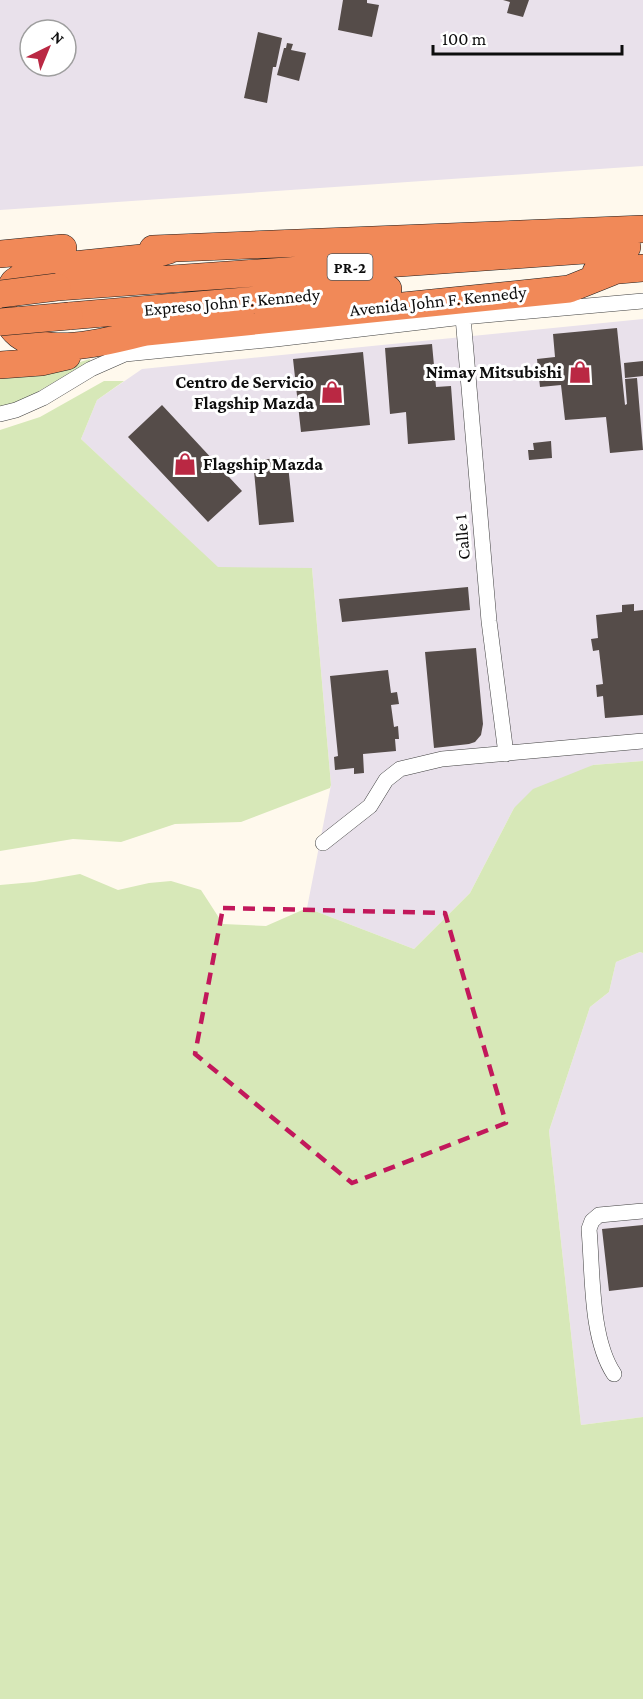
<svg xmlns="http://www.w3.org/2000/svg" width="643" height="1699" viewBox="0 0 643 1699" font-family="'Crimson Pro',serif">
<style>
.industrial{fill:#e9e1eb;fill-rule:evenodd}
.green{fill:#d7e8b8}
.building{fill:#554c49}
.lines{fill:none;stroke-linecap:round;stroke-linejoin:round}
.street-casing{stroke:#404040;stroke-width:16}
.highway-casing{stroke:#1e1e1e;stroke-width:28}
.street{stroke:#fff;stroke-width:15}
.highway{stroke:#f18958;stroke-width:27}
.highway-bridge-casing{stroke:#1e1e1e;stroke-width:28;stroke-linecap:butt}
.highway-bridge{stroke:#f18958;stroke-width:27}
.marked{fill:none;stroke:#c2185b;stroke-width:4.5;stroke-dasharray:12 8;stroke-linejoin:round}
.labels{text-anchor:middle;stroke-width:6;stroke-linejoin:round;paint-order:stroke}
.shield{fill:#fff;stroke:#565656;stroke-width:1.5}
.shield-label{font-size:16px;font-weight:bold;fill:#0d0d0d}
.street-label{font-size:18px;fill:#0d0d0d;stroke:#fff}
.poi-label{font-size:18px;font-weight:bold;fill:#0d0d0d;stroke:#fff;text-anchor:end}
</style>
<rect width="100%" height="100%" fill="#fff9ed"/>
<path class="industrial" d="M0 0H643V166L0 210ZM30 30H66V66H30Z
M643 319V761L593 765 514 808 470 893 414 949 307 908 331 785 312 568H218L81 439 97 400 142 369Z
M640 952 643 953V1417L581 1425 549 1131 590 1007 609 992 616 962Z"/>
<path class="green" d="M90 359V361L27 398 0 408V375L70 365Z
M104 381H124L97 400 81 439 218 567 312 568 331 785 330 788 241 822 175 824 121 842 73 839 0 851V430L40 417Z
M643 761V953L640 952 616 962 609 992 590 1007 549 1131 581 1425 643 1417V1699H0V885L34 882 80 874 118 890 149 883 171 881 201 890 223 924 266 926 307 908 414 949 470 893 514 808 533 789 593 765Z"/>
<path class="building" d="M343 0H367V3L379 5 372 37 338 30Z
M503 0H529L523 17 507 13 510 2Z
M258 32 282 38 276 67H273L267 103 244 98Z
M287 43 293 44 291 50 306 53 299 81 277 75 284 48H286Z
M617 328 625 405 627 404 625 379 637 378 643 450 610 453 606 417 565 420 561 385 540 387 537 359 555 357 553 334Z
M432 344 436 387 451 386 455 440 408 444 406 412 390 414 385 348Z
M363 352 370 425 301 432 293 359Z
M643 361V376L625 378 624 363Z
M162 405 242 491 208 522 128 437Z
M551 441 552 458 529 460 528 450H534L533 443Z
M282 458 283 465H288L294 522 259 525 253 460Z
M468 587 470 610 342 622 339 599Z
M634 604V611L643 610V715L605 718 603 696 597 697 596 685 603 684 599 650 593 651 591 639 598 638 596 615 622 612V605Z
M476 648 483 724 481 735 475 742 469 744 434 748 425 652Z
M388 670 391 693 397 692 399 704 391 705 394 727 398 726 399 739H395L396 751 363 754 364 773 354 774V768L335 770 334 757 338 756 330 676Z
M643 1225V1287L609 1291 602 1229Z"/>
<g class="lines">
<g class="street-casing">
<path id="street" d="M463 317 489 621 506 754
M0 414 16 410 43 398 91 369 125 354 276 339 463 317 643 301
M323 843 370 806 386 780 400 769 442 759 643 741
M614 1374C590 1338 593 1273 589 1229L592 1221 599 1215 643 1211"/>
</g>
<g class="highway-casing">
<path id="highway" d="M153 249 643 229
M169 250 142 258 33 269 14 282 2 302C12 371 100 342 146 332L569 289 614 271
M0 254 63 248
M596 272 643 268
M57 287 627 247
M69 316 388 289
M0 365 41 362 67 356"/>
</g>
<use href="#street" class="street"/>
<use href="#highway" class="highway"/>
<g class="highway-bridge-casing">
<path id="highway-bridge" d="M0 294 57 287
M0 322 69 316"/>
</g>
<use href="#highway-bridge" class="highway-bridge"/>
</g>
<path class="marked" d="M223 908 445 913 506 1123 352 1183 195 1054Z"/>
<defs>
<g id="shop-bare" transform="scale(1.8)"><path d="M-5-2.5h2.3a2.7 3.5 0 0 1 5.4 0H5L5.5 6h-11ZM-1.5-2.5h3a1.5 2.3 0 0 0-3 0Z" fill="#ba2843" stroke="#fff" stroke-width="2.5" paint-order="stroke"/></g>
</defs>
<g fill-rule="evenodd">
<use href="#shop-bare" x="580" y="372"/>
<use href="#shop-bare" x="332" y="392"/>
<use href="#shop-bare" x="185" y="464"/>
</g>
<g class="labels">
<rect class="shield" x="327.5" y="254" width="45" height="26" rx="4.5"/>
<g class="shield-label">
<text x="350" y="273">PR-2</text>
</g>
<g class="street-label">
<text transform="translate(438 301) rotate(-6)" y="6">Avenida John F. Kennedy</text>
<text transform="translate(232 302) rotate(-5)" y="6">Expreso John F. Kennedy</text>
<text transform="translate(462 537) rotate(-95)" y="6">Calle 1</text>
</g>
<g class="poi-label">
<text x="562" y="378">Nimay Mitsubishi</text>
<text x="314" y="388">Centro de Servicio<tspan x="314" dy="21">Flagship Mazda</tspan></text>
<text x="203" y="470" text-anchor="start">Flagship Mazda</text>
</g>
</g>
<g transform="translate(48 48) rotate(43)"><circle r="28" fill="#ffffff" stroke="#9e9e9e" stroke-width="1.5"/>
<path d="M0-4.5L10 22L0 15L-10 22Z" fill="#ba2843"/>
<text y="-9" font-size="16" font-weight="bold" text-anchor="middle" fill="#0d0d0d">N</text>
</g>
<path d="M433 45v9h189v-9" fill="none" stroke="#0d0d0d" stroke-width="3"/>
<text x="442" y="45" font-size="18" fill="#0d0d0d" stroke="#ffffff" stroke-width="4.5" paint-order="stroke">100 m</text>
</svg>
